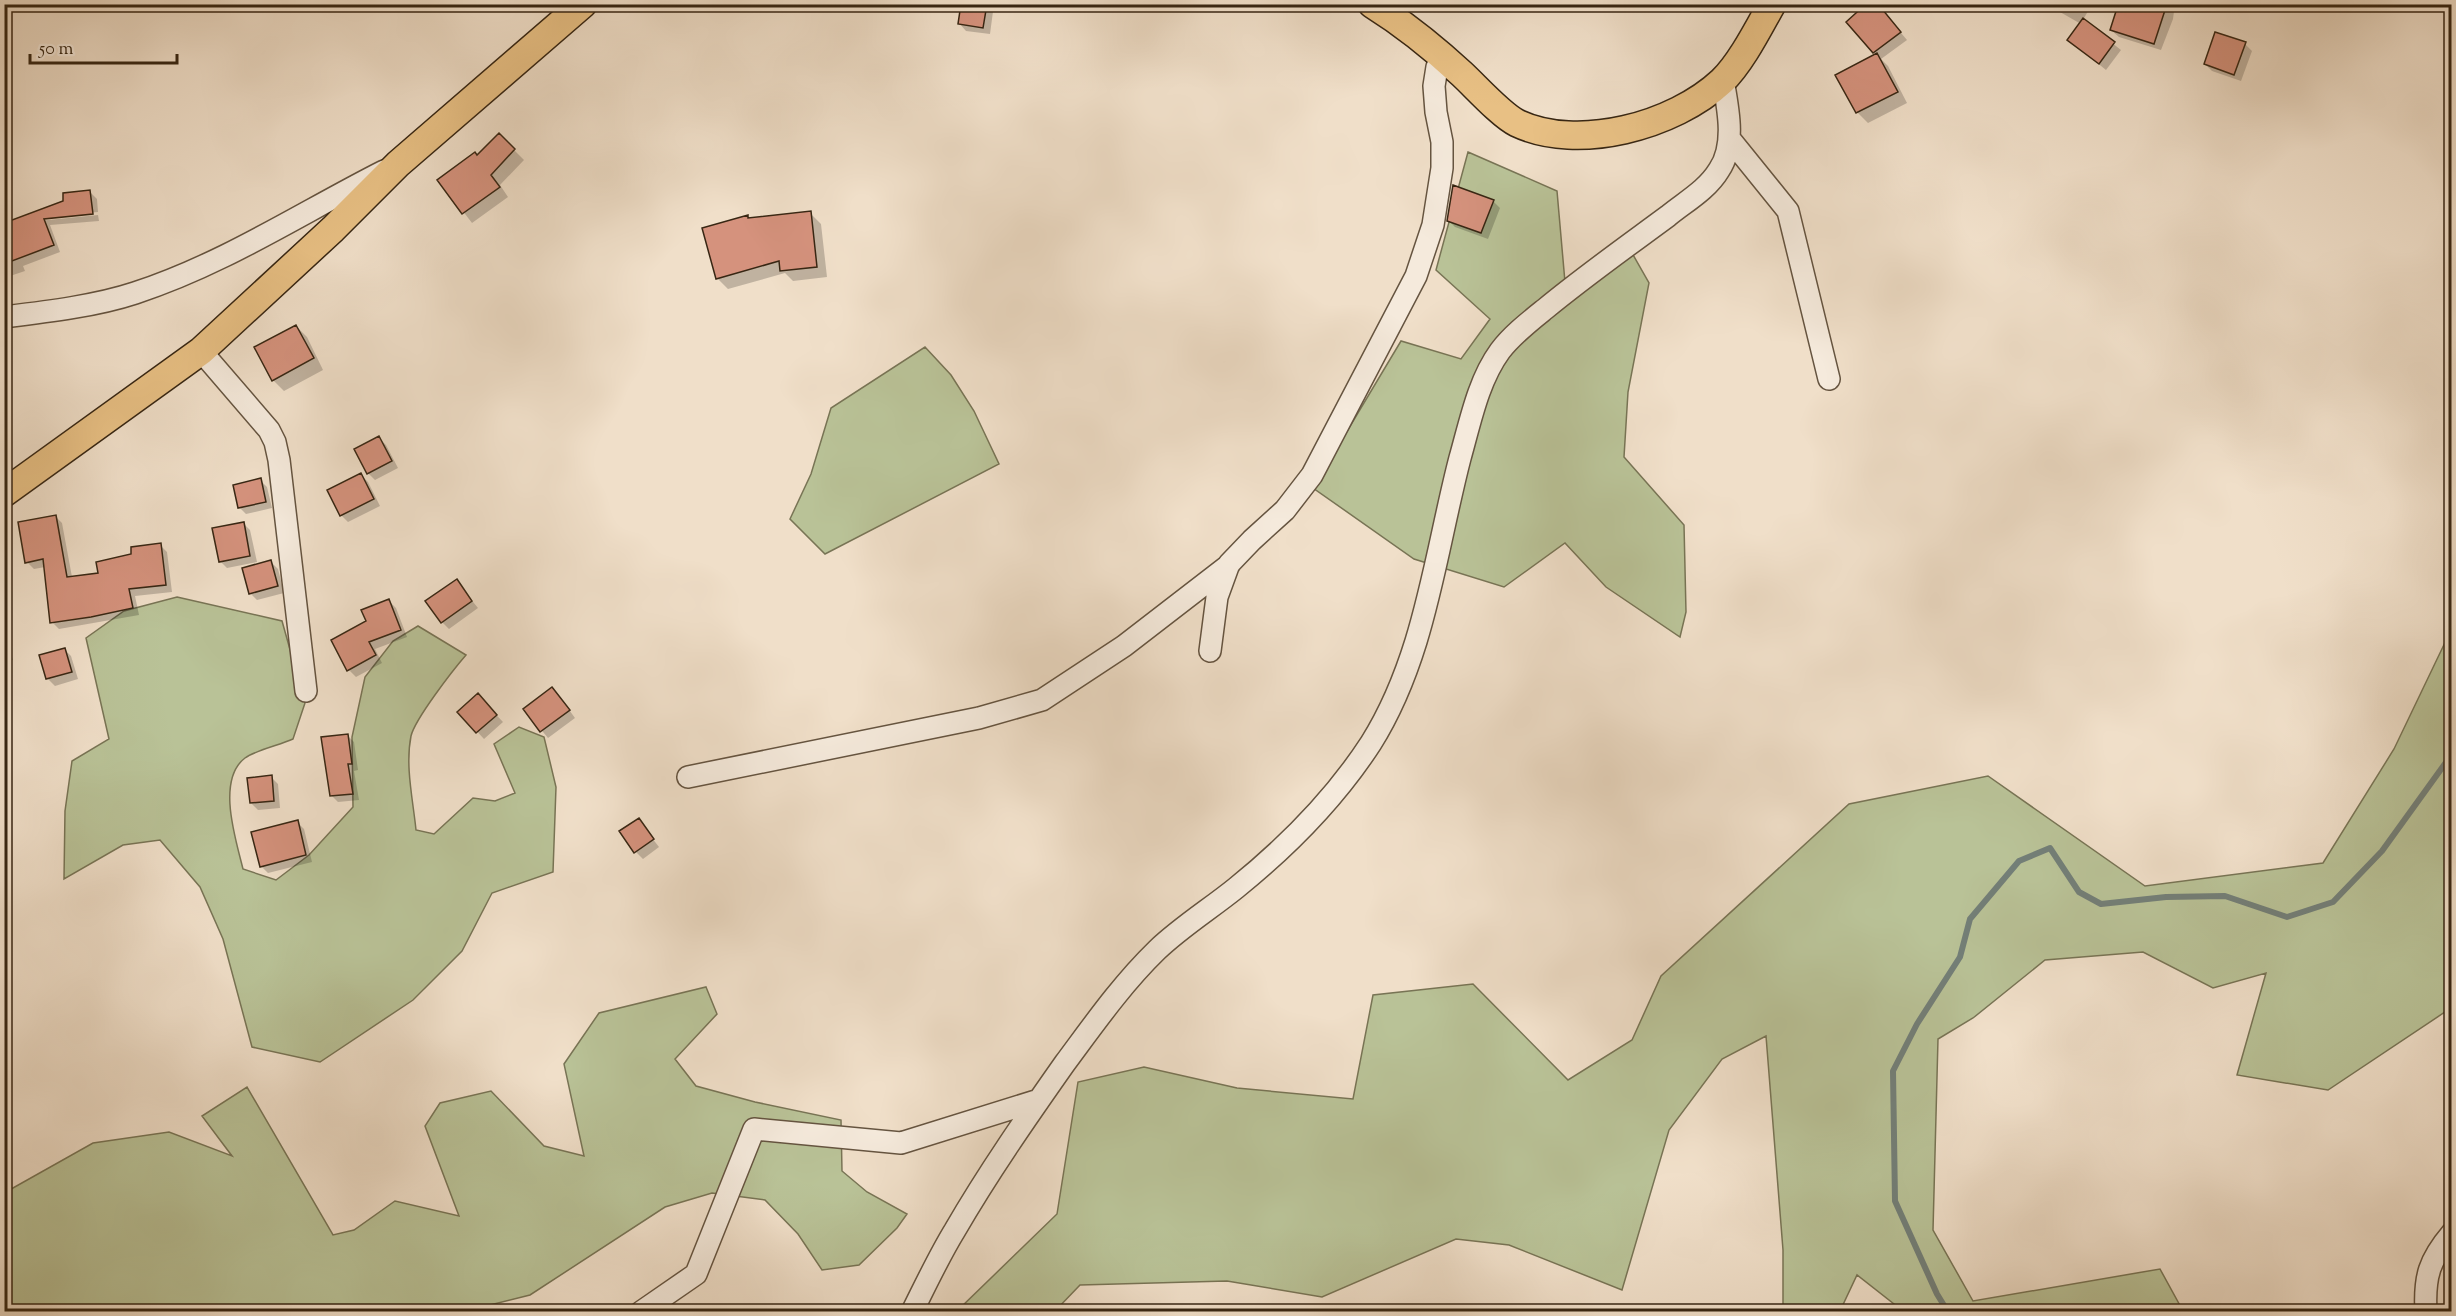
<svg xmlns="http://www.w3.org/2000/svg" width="2456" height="1316" viewBox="0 0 2456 1316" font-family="'Sorts Mill Goudy',serif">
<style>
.green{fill:#b9c297;stroke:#787455;stroke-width:1.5}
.shadow{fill:#0003}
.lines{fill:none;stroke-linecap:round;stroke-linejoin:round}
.stream{stroke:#737f78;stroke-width:6}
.building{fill:#d5927d;stroke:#372613;stroke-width:1.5}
.minor-casing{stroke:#655440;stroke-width:24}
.major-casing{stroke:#372613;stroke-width:30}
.minor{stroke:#f5eadc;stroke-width:21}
.major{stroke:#e8c084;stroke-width:27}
</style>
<rect width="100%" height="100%" fill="#f0dfc9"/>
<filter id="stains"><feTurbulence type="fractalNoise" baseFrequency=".00333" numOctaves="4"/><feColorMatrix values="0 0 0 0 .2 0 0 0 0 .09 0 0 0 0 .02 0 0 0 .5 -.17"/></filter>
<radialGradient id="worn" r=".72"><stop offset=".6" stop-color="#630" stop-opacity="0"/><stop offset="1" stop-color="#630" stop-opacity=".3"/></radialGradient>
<path class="green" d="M1468 152 1557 191 1567 305 1632 253 1649 283 1628 392 1624 457 1684 525 1686 612 1680 637 1606 587 1565 543 1504 587 1414 559 1313 488 1401 341 1461 359 1490 319 1436 270Z
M925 347 951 375 974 411 999 464 825 554 790 519 811 474 831 408Z
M177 597 282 621 305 703 293 739C280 745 256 750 245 758 216 780 236 840 243 869L276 880 309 855 353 807 352 737 365 677 393 641 418 626 466 655C453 670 415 719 411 736 405 766 413 800 416 830L434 834 473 798 495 801 515 793 494 744 519 727 544 737 556 787 553 872 492 893 462 951 413 1000 320 1062 252 1047 223 939 200 887 160 840 123 845 64 879 65 811 72 761 109 739 86 638 124 611Z
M2451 630V1010L2445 1012 2328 1090 2237 1075 2266 973 2213 988 2143 952 2045 960 1973 1018 1938 1039 1933 1230 1973 1301 2160 1269 2183 1311H1903L1857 1275 1840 1311H1783V1250L1766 1036 1722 1059 1669 1130 1622 1290 1509 1245 1456 1239 1322 1297 1227 1281 1080 1285 1055 1311H957L1057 1214 1078 1082 1144 1067 1237 1088 1353 1099 1373 995 1473 984 1568 1080 1632 1040 1661 976 1849 804 1988 776 2145 886 2323 863 2394 749Z
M706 987 717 1014 675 1059 696 1086 755 1102 841 1120 842 1171 867 1192 907 1214 897 1228 859 1265 822 1270 798 1234 765 1200 712 1193 665 1207 530 1295 466 1311 5 1312 4 1193 93 1143 169 1132 232 1156 202 1116 247 1087 333 1235 354 1230 395 1201 459 1216 425 1126 440 1103 491 1091 544 1146 584 1156 564 1064 599 1013Z"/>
<path class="shadow" d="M695 4H725L702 12Z
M743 4H783V6L746 7Z
M962 4H994L990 34 966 31 959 23Z
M1919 4H1934L1930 11Z
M1966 4H1978L1975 10Z
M2046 4H2092L2083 20 2121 50 2106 70 2069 40 2081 24Z
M2135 4H2175L2173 19 2161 50 2119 37 2111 30 2134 11Z
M1880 8 1907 40 1881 59 1888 66 1907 103 1868 123 1857 112 1877 55 1874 52Z
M2245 44 2252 51 2241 81 2212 71 2205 64Z
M499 135 524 160 500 185 508 197 472 223 439 180 477 157Z
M90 192 97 199 98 212 45 217 38 221 98 215 99 221 50 225 60 252 23 266 25 271 4 278V231Z
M1493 201 1500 208 1488 239 1455 227 1448 220Z
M810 213 821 224 827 277 793 281 785 273 728 289 717 278 747 217 750 220Z
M296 326 307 337 323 370 284 391 273 380Z
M379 438 386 445 398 468 375 480 368 473Z
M361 475 368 482 380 506 348 522 341 515Z
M260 480 267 487 272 508 246 514 239 507Z
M55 516 62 523 72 577 100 574 133 556 160 545 167 552 172 592 135 596 139 615 59 629 52 622 45 567 34 569 27 562Z
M243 523 250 530 257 562 227 568 220 561Z
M271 562 278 569 284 593 257 600 250 593Z
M456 581 478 608 449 629 442 622Z
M389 601 396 608 407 637 375 649 382 663 356 677 349 670 368 622Z
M4 633 13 660 4 663Z
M64 649 71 656 78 679 55 686 48 679Z
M559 696 575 718 548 738 525 710Z
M484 702 503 722 484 739 459 712Z
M347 735 354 742 358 770 354 771 359 800 338 802 331 795Z
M271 777 278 784 280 808 258 810 251 803Z
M638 820 659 847 643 859 636 852Z
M297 822 304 829 312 862 268 873 261 866Z"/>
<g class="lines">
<path class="stream" d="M1948 1312 1937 1294 1895 1201 1893 1071 1917 1024 1960 957 1970 919 2019 861 2050 848 2079 892 2101 904 2166 897 2225 896 2287 917 2333 902 2382 851 2452 754"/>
</g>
<path class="building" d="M961 4H987L983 28 958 24Z
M1866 4H1878L1901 32 1873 53 1846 22Z
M2134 4H2167L2154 44 2110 30 2118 5 2133 9Z
M2083 18 2115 42 2099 64 2067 40Z
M2215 32 2246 42 2234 75 2204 64Z
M1877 53 1898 92 1856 113 1835 75Z
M499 133 515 149 491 175 500 187 462 214 437 180 475 152 477 155Z
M1453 185 1494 200 1481 233 1447 221Z
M90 190 93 214 44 219 54 245 4 264V223L63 201V193Z
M811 211 817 267 780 271 779 261 716 279 702 228 748 215V218Z
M296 325 314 358 272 381 254 347Z
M379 436 392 461 367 474 354 449Z
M361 473 374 499 340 516 327 490Z
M261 478 266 502 238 508 233 485Z
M56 515 67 577 98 573 96 562 131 554V547L161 543 166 585 129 589 133 608 91 617 50 623 43 559 25 563 18 522Z
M244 522 250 556 219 562 212 528Z
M271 560 278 586 249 594 242 568Z
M457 579 472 601 441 623 425 601Z
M389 599 401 630 369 642 376 655 347 671 331 640 366 621 361 610Z
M65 648 72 672 46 679 39 655Z
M552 687 570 710 540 732 523 709Z
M478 693 497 715 476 733 457 712Z
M348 734 352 764H348L353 794 330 796 321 737Z
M272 775 274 801 250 803 247 778Z
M639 818 654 839 634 853 619 831Z
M298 820 306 855 260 867 251 832Z"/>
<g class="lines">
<g class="minor-casing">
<path id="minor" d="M1729 138 1788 211 1829 379
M4 317C45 312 96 306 135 293 224 264 301 213 384 171
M201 351 269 430 275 442 279 460 306 691
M1210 651 1217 597 1229 564 1252 540 1285 510 1312 475 1416 276 1433 225 1442 168V142L1436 112 1434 86 1437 67 1443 56
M688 777 979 718 1042 700 1124 646 1229 565
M641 1312 696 1274 754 1129 901 1143 1039 1100
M912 1312C926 1284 939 1256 955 1230 988 1173 1027 1117 1065 1063 1094 1024 1122 984 1157 950 1181 927 1210 909 1236 888 1288 846 1334 800 1371 743 1425 657 1435 554 1460 458 1470 423 1478 381 1500 351 1512 335 1530 321 1545 309 1585 276 1626 247 1668 216 1685 202 1707 190 1719 170 1736 145 1728 108 1723 80
M2426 1312C2424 1277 2429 1260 2452 1233"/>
</g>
<g class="major-casing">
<path id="major" d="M1372 4C1404 24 1435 49 1462 74 1476 87 1501 115 1517 123 1578 152 1674 126 1722 81 1741 63 1759 27 1772 4
M4 493 201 351 333 229 398 164 583 4"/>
</g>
<use href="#minor" class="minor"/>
<use href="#major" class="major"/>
</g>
<rect width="2456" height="1316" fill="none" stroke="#f0dfc9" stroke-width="24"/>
<rect x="6" y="6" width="2444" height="1304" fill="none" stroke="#372613" stroke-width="3"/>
<rect x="12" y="12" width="2432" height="1292" fill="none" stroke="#372613" stroke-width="1.5"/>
<path d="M30 54v9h147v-9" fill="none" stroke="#372613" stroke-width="3"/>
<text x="39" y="54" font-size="18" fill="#372613" stroke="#f5eadc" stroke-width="4.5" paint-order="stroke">50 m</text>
<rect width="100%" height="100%" filter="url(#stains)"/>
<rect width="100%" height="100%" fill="url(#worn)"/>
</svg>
